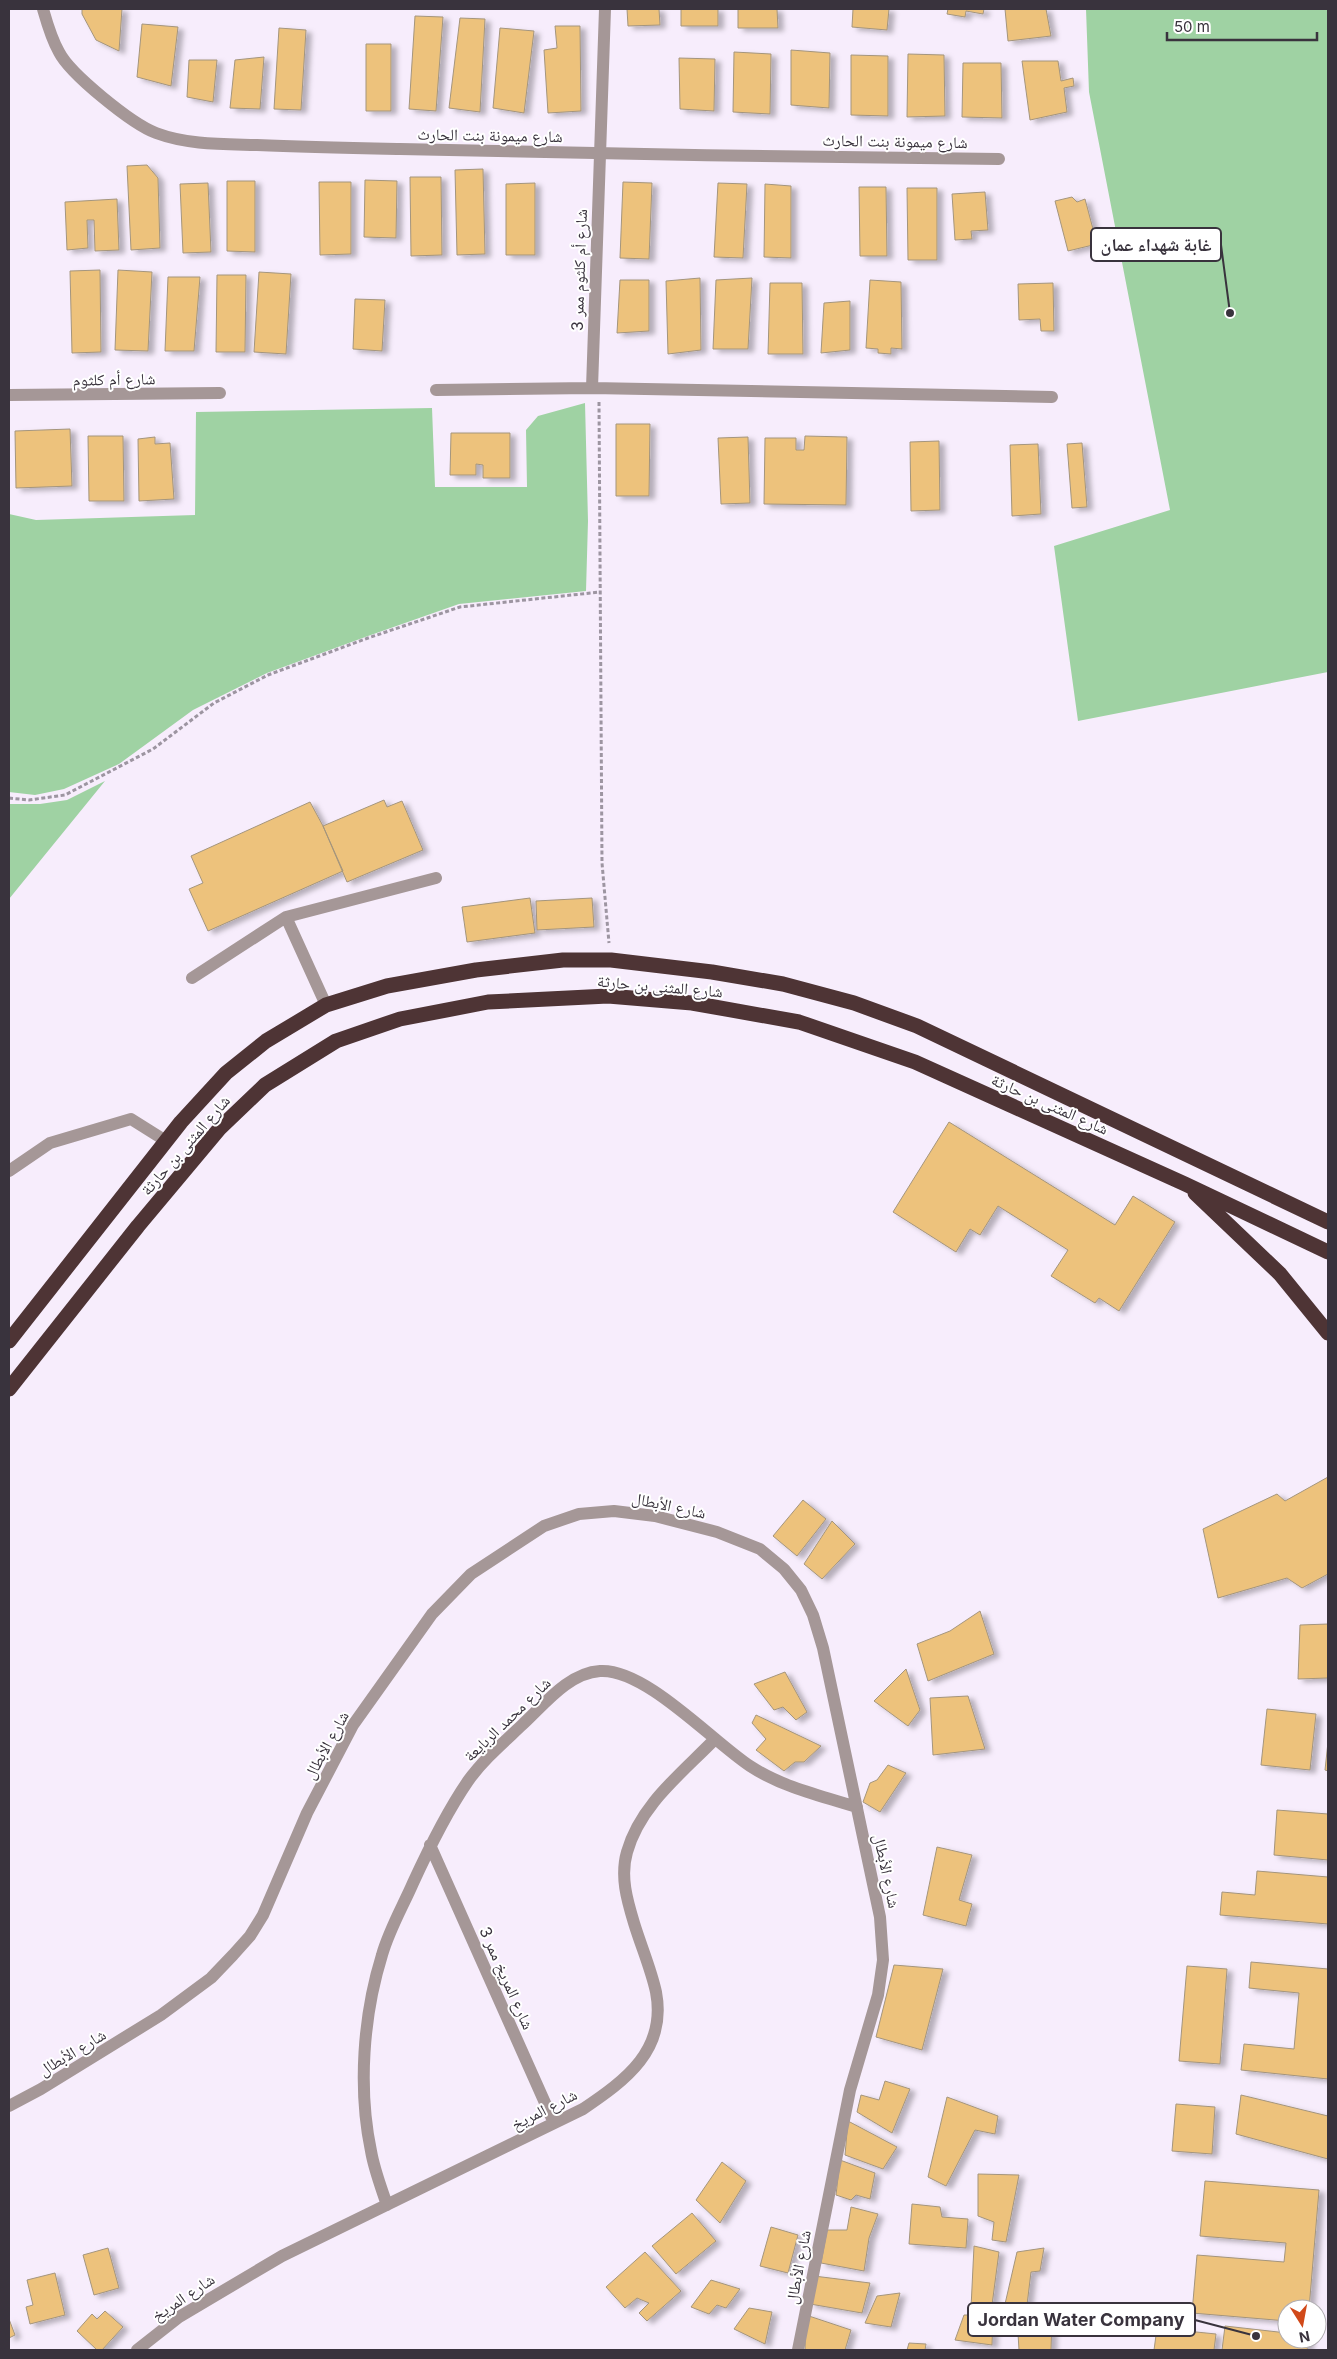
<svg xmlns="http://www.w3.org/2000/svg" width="1337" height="2359" viewBox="0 0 1337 2359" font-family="Inter,'Noto Naskh Arabic',sans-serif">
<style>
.green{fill:#9fd2a3}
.building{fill:#edc27c;stroke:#a4957d;filter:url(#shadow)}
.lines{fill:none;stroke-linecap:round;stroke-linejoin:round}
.path{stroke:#9d95a1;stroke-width:3;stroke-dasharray:4 2.5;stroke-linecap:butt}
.minor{stroke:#a59797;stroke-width:12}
.highway{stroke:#4e3435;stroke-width:15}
.labels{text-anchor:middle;stroke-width:4;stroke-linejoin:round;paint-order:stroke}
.street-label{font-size:16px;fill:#39333d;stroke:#fff}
.leader{fill:none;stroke:#39333d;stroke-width:2}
.callout-dot{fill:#39333d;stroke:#fff;stroke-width:2}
.callout{fill:#fff;stroke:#39333d;stroke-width:2}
.callout-label{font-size:18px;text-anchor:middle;font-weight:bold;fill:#39333d}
</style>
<defs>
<filter id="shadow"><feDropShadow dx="5.5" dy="3" stdDeviation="2.5" flood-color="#0004"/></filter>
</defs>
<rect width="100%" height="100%" fill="#f7edfc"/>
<path class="green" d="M1086 9H1328V672L1078 721 1054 546 1170 510 1089 92Z
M585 403 588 521 586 591 459 604 368 636 267 673 193 710 119 764 64 789 35 795 9 792V514L36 520 195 515 196 412 432 408 435 487H527L526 430 538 416Z
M105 781 9 899V804H40L67 800Z"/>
<path class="building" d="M82 9H122L119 51 96 40 82 14Z
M627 9H659L660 25 628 26Z
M681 9H718V26H681Z
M738 9H777L778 28H738Z
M853 9H889L887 30 852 27Z
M948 9H947H984L983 14 966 11 965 17 947 14Z
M1005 9H1046L1051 36 1008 41Z
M415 16 443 17 436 111 409 109Z
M460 18 485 19 480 112 449 108Z
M142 24 178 27 171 86 137 77Z
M555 26H580L581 111 548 113 544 50 557 48Z
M279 28 306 30 301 110 274 109Z
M500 28 534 31 524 113 493 108Z
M366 44H391V111H366Z
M791 50 830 53 829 108 791 105Z
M734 52 771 54 770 114 733 112Z
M908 54 944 55 945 116 907 117Z
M851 55 888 56V116L851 115Z
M264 57 260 109 230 108 235 60Z
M679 58 715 59 714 111 680 109Z
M189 60H217L213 102 187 97Z
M1022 61H1058L1061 81 1073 78 1074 86 1064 88 1067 112 1030 120Z
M963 63H1001L1002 118 962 117Z
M147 165 158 178 160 248 131 250 127 166Z
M483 169 485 254 457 255 455 170Z
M410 177H441L442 255 411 256Z
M365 180 397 181 396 238 364 237Z
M227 181H255V252L227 251Z
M319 182H351V254L320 255Z
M623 182 652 183 649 259 620 258Z
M208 183 211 252 183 253 180 184Z
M535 183V255H506V184Z
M718 183 747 184 743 258 714 257Z
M765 184 791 186V258L764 257Z
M859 187H886L887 256H860Z
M907 188H937V260H908Z
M985 192 988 230 971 231 972 239 955 240 952 194Z
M1072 197 1077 202 1085 199 1097 244 1068 251 1055 201Z
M117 199 119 250 95 251 94 220H87L88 248 67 250 65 202Z
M100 270 101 352 72 353 70 271Z
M118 270 152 272 148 351 115 350Z
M259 272 291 274 286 354 254 352Z
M217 275H246L245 352H216Z
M168 277H200L194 351H165Z
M700 278 701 350 668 354 666 281Z
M752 278 748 349H713L716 280Z
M620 280H649V331L617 333Z
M870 280 901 282 902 349 891 348V354L878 353V349L866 348Z
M770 283H802L803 354H768Z
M1053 283 1054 331H1041L1040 319 1019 320 1018 284Z
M355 299 385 300 382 351 353 349Z
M850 301V350L821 353 824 303Z
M616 424H650L649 496H616Z
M70 429 72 486 16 488 15 431Z
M451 433H510V478H483V465L476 464V475H450Z
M88 436H123L124 501H89Z
M805 436 847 437 846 505 764 504 765 438H796V450H804Z
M155 437V444L170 443 174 499 139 501 138 439Z
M748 437 750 503 721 504 718 438Z
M939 441 940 510 911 511 910 442Z
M1082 443 1087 507 1072 508 1067 444Z
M1038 444 1041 514 1012 516 1010 445Z
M384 800 387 807 402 801 423 850 347 882 323 826Z
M310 802 323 826 343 871 208 931 189 889 203 883 191 856Z
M530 898 535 933 467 942 462 907Z
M592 898 594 927 537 930 536 901Z
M949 1122 1115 1225 1133 1196 1175 1222 1119 1311 1099 1298 1095 1303 1051 1276 1068 1250 998 1206 980 1235 970 1229 956 1252 893 1212Z
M1328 1477V1574L1302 1588 1287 1578 1218 1598 1203 1529 1277 1494 1285 1501Z
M803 1500 826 1519 797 1556 773 1536Z
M832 1521 855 1544 822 1579 804 1564Z
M980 1611 994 1654 928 1681 917 1644 950 1631Z
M1328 1624V1678L1298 1679 1300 1625Z
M906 1669 920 1710 908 1726 874 1701Z
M785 1672 807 1712 796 1720 783 1707 774 1710 754 1684Z
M968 1696 985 1749 933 1755 930 1698Z
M1267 1709 1316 1714 1310 1770 1261 1765Z
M756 1715 821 1746 804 1762H795L784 1771 756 1750 766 1739 752 1723Z
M1328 1742V1771L1325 1770Z
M888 1765 906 1773 880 1812 863 1802 870 1783 877 1780Z
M1277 1810 1328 1814V1860L1274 1855Z
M937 1847 972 1855 959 1900 972 1904 966 1926 923 1915Z
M1257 1871 1328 1877V1924L1220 1915 1222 1892 1255 1895Z
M1251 1962 1328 1969V2079L1241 2070 1244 2044 1294 2049 1299 1993 1249 1988Z
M894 1965 943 1969 922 2050 876 2037Z
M1187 1966 1227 1969 1220 2064 1179 2061Z
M885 2081 910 2089 892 2133 857 2112 861 2095 879 2100Z
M1241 2095 1328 2116V2159L1236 2134Z
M947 2097 998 2116 995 2134 975 2130 946 2186 928 2177Z
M1176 2104 1215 2107 1212 2154 1172 2151Z
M848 2121 897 2147 883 2169 845 2155Z
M840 2160 875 2173 870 2199 856 2195 851 2200 836 2195Z
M722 2162 746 2181 720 2223 696 2200Z
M978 2174 1019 2175 1006 2242 992 2240 994 2222 978 2216Z
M1205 2181 1319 2190 1309 2309H1287V2321L1192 2313 1197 2255 1284 2262 1286 2243 1200 2236Z
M912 2204 940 2207 942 2217 968 2219 966 2248 909 2244Z
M851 2207 878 2214 869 2238 864 2271 821 2263 827 2230H847Z
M692 2213 716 2241 676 2274 652 2246Z
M771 2227 798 2235 788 2273 760 2266Z
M974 2246 999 2252 992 2305 971 2308Z
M108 2248 119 2288 94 2295 83 2255Z
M1044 2248 1040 2271 1031 2272 1027 2305 1005 2304 1017 2252Z
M645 2252 681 2291 647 2321 639 2313 649 2303 637 2298 625 2308 606 2287Z
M55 2273 65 2315 30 2324 26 2307 33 2305 27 2280Z
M814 2276 870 2283 862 2313 810 2304Z
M711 2280 740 2289 726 2308 717 2305 709 2314 691 2307Z
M900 2293 891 2327 865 2323 877 2296Z
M749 2308 772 2312 765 2344 734 2329Z
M105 2311 123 2327 102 2350H97L77 2331 92 2314 97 2319Z
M806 2315 851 2330 845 2350H805Z
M964 2315H993L992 2345 955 2340Z
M1017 2317 1052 2318 1051 2350H1019Z
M9 2319 15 2335 9 2338Z
M1225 2326 1287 2333V2339H1309L1307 2350H1222Z
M1157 2328 1216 2334 1214 2350H1154Z
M909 2343 926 2344 925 2350H907Z"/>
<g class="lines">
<path class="path" d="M599 402 602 863 609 943
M9 798 29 800 65 795 153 749 214 703 268 675 368 638 460 607 600 592"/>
<path class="minor" d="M43 9C47 23 51 38 59 52 70 74 132 124 156 133 188 145 223 144 257 145 305 147 353 148 400 149 600 154 799 157 999 159
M592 388 605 9
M436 390 592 388 1052 397
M9 395 220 393
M286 917 326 1005
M192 978 286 917 436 878
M9 1171 50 1143 131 1119 166 1141
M430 1845 554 2123
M9 2106 41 2089 161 2015 211 1978 233 1955 250 1936 263 1915 307 1813 353 1725 432 1614 471 1574 544 1526 579 1514 614 1511 655 1516 717 1532 760 1549 784 1569 801 1590 813 1615 823 1648 880 1917 883 1960 878 1995 850 2090 798 2350
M387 2205C381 2187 374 2169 371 2151 358 2089 363 2016 382 1955 389 1930 403 1906 413 1883 429 1848 446 1813 468 1781 483 1760 503 1743 522 1725 544 1705 568 1673 600 1671 645 1668 712 1741 750 1766 782 1787 821 1796 857 1807
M137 2350 179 2317 282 2256 583 2109C626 2080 667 2050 656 1992 651 1969 641 1946 634 1923 627 1900 620 1876 627 1852 640 1805 682 1773 715 1739"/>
<path class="highway" d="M1195 1193 1280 1274 1328 1333
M9 1341 181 1122 226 1073 266 1041 326 1005 387 986 476 970 563 960H611L712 972 783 984 854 1003 917 1026 1328 1222
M9 1389 138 1226 220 1128 265 1085 336 1041 400 1019 488 1002 608 996 692 1003 799 1022 915 1062 1185 1184 1328 1252"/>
</g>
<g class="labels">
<g class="street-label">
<text transform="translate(490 135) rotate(1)" y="6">شارع ميمونة بنت الحارث</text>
<text transform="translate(895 141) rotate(1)" y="6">شارع ميمونة بنت الحارث</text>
<text transform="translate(579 270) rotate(-88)" y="6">شارع أم كلثوم ممر 3</text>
<text transform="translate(114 379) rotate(-1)" y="6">شارع أم كلثوم</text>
<text transform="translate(660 986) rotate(5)" y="6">شارع المثنى بن حارثة</text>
<text transform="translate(1050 1104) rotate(24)" y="6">شارع المثنى بن حارثة</text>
<text transform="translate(185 1145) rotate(-49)" y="6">شارع المثنى بن حارثة</text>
<text transform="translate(669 1505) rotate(12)" y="6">شارع الأبطال</text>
<text transform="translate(507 1719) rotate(-44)" y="6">شارع محمد الربايعة</text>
<text transform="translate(326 1745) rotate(-61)" y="6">شارع الأبطال</text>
<text transform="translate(887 1871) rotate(78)" y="6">شارع الأبطال</text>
<text transform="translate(507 1978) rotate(66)" y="6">شارع المريخ ممر 3</text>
<text transform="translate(72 2052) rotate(-31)" y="6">شارع الأبطال</text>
<text transform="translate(544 2109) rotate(-27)" y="6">شارع المريخ</text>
<text transform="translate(798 2267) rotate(-79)" y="6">شارع الأبطال</text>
<text transform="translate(183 2297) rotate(-34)" y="6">شارع المريخ</text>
</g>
</g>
<path class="leader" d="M1230 313L1221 245M1256 2336L1195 2320"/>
<g class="callout-dot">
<circle cx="1230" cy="313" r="5"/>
<circle cx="1256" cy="2336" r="5"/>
</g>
<g class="callout">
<rect x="1091" y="228" width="130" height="33" rx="5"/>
<rect x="968" y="2303" width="227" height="33" rx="5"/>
</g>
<g class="callout-label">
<text x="1156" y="251">غابة شهداء عمان</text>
<text x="1081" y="2326">Jordan Water Company</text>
</g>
<rect width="1337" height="2359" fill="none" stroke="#39333d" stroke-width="20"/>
<g transform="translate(1302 2324) rotate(169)"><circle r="24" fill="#ffffff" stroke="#b0adb1"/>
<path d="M0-4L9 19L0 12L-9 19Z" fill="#d14919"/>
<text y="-8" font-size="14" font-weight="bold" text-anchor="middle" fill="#39333d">N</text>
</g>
<path d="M1167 32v8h150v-8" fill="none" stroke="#39333d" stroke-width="2.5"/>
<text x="1174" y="32" font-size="15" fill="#39333d" stroke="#ffffff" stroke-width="4" paint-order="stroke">50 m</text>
</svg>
